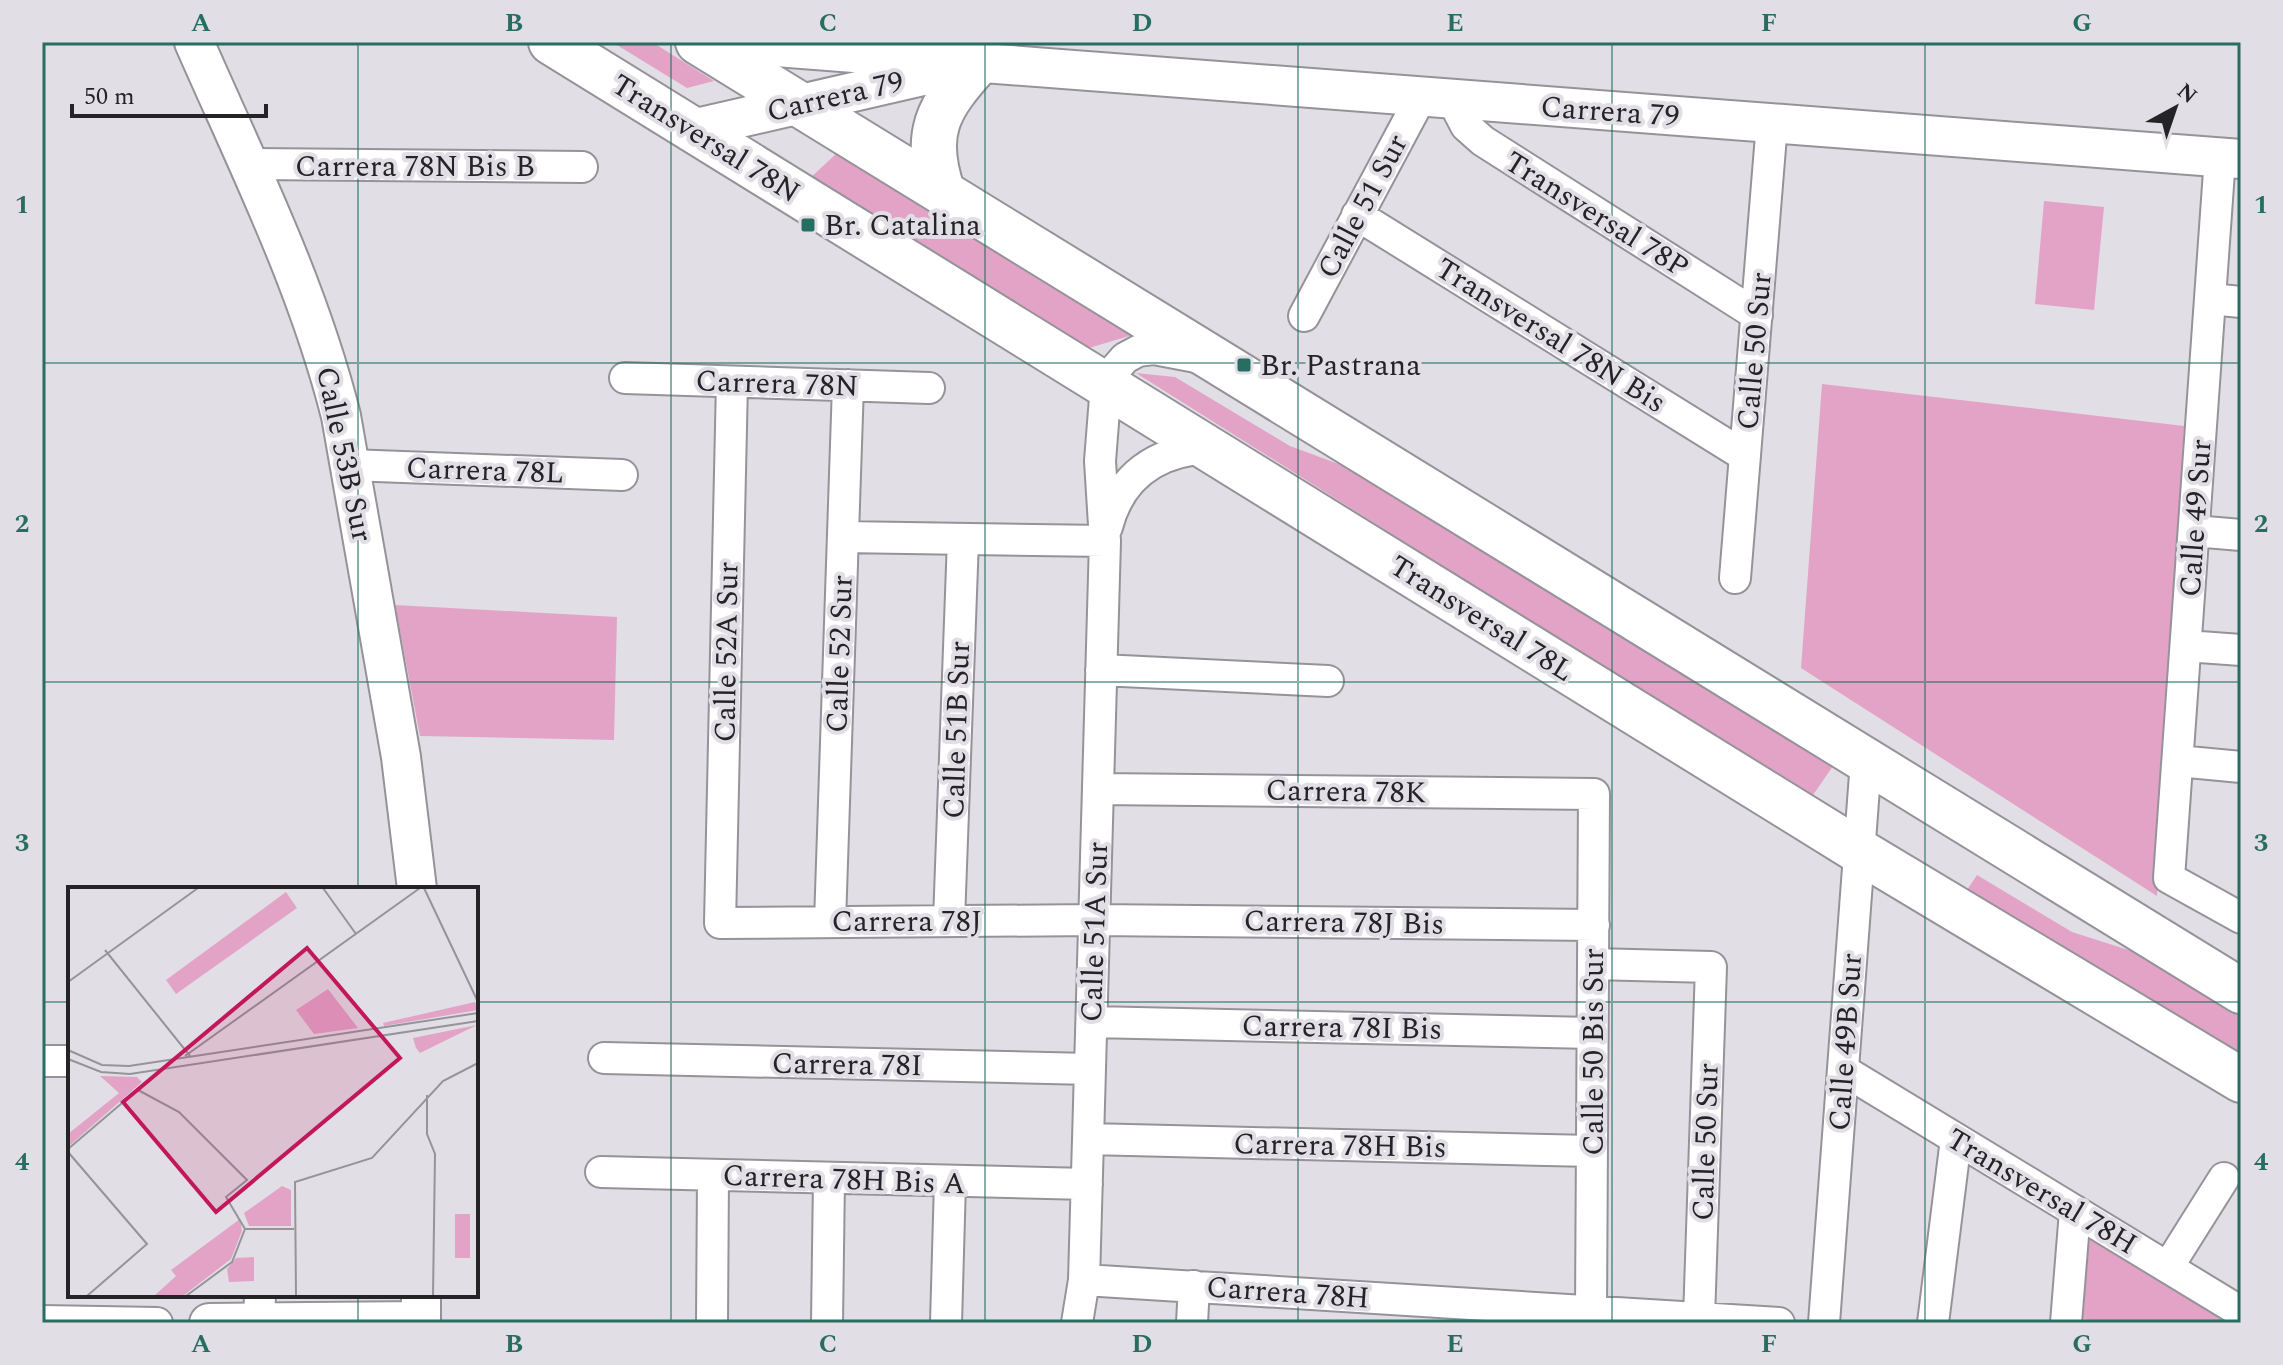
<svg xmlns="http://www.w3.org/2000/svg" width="2283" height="1365" viewBox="0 0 2283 1365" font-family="Spectral,serif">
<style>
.green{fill:#e2a3c7}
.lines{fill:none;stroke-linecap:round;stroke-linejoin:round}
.minor-casing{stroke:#959399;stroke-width:34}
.tertiary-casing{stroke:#959399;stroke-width:42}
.primary-casing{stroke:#959399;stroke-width:48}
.minor{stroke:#fff;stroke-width:30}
.tertiary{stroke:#fff;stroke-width:38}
.primary{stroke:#fff;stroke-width:44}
.grid{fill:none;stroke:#276d61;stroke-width:2;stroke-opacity:0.55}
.poi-dot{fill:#276d61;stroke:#e1dfe5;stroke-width:3}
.labels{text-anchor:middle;stroke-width:8;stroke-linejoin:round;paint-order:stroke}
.street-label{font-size:30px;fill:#242426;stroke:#e1dfe5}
.poi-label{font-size:30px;fill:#242426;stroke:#e1dfe5;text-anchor:start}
.inset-road{fill:none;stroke:#959499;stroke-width:2}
.view{fill:#c2185b;fill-opacity:0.15;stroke:#c2185b;stroke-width:4}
.inset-edge{fill:none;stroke:#242426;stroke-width:4}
.neatline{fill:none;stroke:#276d61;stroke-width:3}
.grid-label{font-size:26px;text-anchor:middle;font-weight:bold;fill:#276d61}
</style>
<rect width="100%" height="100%" fill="#e1dfe5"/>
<path class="green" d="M612 42H652L714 81 687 88Z
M837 153 1139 333 1089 348 809 179Z
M2044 201 2104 207 2094 310 2035 304Z
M1136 373 1175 377 1290 446 1379 479 1833 766 1811 798Z
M1822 384 2184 426 2157 896 1801 668Z
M395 605 617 617 614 740 420 736Z
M1977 875 2072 932 2138 953 2241 1015V1065L1963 896Z
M2085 1230 2241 1323H2134L2078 1319Z"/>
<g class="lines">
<g class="minor-casing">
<path id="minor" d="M1452 99 1466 126 1483 141 1757 315
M2220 157 2169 878 2241 918
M247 164 582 167
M1357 215 1745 456
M2210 299 2241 302
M1304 316 1421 97
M625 378 929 388
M732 382 720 923 1094 920 1594 925
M349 465 622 475
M1107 527C1120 476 1156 451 1208 448
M2194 531 2241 535
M843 537 1105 541
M1735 578 1772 123
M2186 646 2241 650
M1101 670 1328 681
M2178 761 2241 767
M1098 789 1594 794 1591 1311
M949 921 963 539
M830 922 848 385
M1593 964 1711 967 1699 1318
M1092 1022 1592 1033
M604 1058 1090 1069
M42 1061H70
M1843 1070 2241 1312
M1088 1139 1592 1151
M601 1172 1087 1184
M2168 1267 2224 1178
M1084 1280 1779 1323
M42 1321 157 1323
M259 1322 260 1295
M712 1323 713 1175
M827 1323 829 1178
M946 1323 950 1182
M1077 1323 1084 1280 1105 541 1100 461 1106 385 1111 374 1125 358 1138 351 1154 349 1196 357
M1192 1323 1194 1286
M1824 1323 1866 761
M1933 1323 1956 1139
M2066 1323 2075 1211"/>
</g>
<g class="tertiary-casing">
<path id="tertiary" d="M194 42C248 165 308 285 341 416L401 757 417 889
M709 42 2241 159
M692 129 940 72
M209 1323 421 1321V1295"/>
</g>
<g class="primary-casing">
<path id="primary" d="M551 42 1859 851 2241 1080
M698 42 2241 991
M943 193C922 133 938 107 978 63"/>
</g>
<use href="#minor" class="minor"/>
<use href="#tertiary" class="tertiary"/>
<use href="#primary" class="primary"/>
</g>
<path class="grid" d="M358 42V889M671 42V1323M985 42V1323M1298 42V1323M1612 42V1323M1925 42V1323M42 363H2241M42 682H2241M42 1002H70M476 1002H2241M358 1295V1323"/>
<g class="poi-dot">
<rect x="800" y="217" width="16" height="16" rx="4"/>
<rect x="1236" y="357" width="16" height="16" rx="4"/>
</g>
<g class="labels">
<g class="street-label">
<text transform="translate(835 96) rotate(-13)" y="10">Carrera 79</text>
<text transform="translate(1610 111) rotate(4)" y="10">Carrera 79</text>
<text transform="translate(706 138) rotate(32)" y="10">Transversal 78N</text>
<text x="415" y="176">Carrera 78N Bis B</text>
<text transform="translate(1362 206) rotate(-62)" y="10">Calle 51 Sur</text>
<text transform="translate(1597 214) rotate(32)" y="10">Transversal 78P</text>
<text transform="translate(1551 335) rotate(32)" y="10">Transversal 78N Bis</text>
<text transform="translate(1754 351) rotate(-85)" y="10">Calle 50 Sur</text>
<text transform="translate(777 383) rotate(2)" y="10">Carrera 78N</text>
<text transform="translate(345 454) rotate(78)" y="10">Calle 53B Sur</text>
<text transform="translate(485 470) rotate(2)" y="10">Carrera 78L</text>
<text transform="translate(2195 518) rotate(-86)" y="10">Calle 49 Sur</text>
<text transform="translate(1482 618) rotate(32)" y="10">Transversal 78L</text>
<text transform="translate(726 652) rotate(-89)" y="10">Calle 52A Sur</text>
<text transform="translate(839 654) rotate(-88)" y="10">Calle 52 Sur</text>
<text transform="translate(956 730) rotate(-88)" y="10">Calle 51B Sur</text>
<text transform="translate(1346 791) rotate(1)" y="10">Carrera 78K</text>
<text x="907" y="931">Carrera 78J</text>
<text transform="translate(1344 922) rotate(1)" y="10">Carrera 78J Bis</text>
<text transform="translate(1094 932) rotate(-88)" y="10">Calle 51A Sur</text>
<text transform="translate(1342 1027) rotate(1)" y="10">Carrera 78I Bis</text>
<text transform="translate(1845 1042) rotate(-86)" y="10">Calle 49B Sur</text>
<text transform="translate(1593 1052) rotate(-90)" y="10">Calle 50 Bis Sur</text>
<text transform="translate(847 1064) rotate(1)" y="10">Carrera 78I</text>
<text transform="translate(1705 1142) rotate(-88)" y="10">Calle 50 Sur</text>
<text transform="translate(1340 1145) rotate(1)" y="10">Carrera 78H Bis</text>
<text transform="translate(844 1179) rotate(2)" y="10">Carrera 78H Bis A</text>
<text transform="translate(2042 1191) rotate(31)" y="10">Transversal 78H</text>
<text transform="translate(1288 1292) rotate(4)" y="10">Carrera 78H</text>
</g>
<g class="poi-label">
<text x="824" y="235">Br. Catalina</text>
<text x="1260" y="375">Br. Pastrana</text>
</g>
</g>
<g transform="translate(68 887)">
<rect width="410" height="410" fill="#e1dfe5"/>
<path d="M218 5 229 21 108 107 98 93ZM260 102 290 141 246 147 228 123ZM407 115 410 123 316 139 315 136ZM409 138 352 166 348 161 345 151ZM32 189 69 190 74 195 0 260V247L51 206ZM214 299 223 303V339H181L176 326ZM387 327H402V371H387ZM172 332 174 344 163 372 115 409H86L108 389 103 383ZM186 370V394L161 395 159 382 168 371Z" fill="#e2a3c7"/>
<path class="inset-road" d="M255 1 288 47M356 1 410 115M37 63 122 169M0 95 130 1M0 163 34 178 61 179 410 126M117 169 352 1M0 172 33 185 62 187 410 134M70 203 111 225 179 293 158 310 177 342M359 208V247L367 267 365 409M0 262 94 182M0 265 79 357 19 409M177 342H226M118 409 164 375 177 342M228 409 227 295 304 271 375 194 410 176"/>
<path class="view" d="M239 61 332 171 148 325 55 215Z"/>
<rect width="410" height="410" class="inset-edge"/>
</g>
<rect width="2283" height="1365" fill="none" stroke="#e1dfe5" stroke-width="88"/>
<g transform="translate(2175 108) rotate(40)" stroke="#e1dfe5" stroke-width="6" paint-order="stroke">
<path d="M0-6L14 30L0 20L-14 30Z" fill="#242426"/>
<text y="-12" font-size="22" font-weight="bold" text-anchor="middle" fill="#242426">N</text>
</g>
<path d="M72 104v12h194v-12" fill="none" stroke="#242426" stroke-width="4"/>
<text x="84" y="104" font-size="24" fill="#242426" stroke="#e1dfe5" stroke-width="6" paint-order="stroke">50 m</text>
<rect x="44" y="44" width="2195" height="1277" class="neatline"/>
<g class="grid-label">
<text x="201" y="31">A</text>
<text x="514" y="31">B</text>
<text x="828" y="31">C</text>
<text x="1142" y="31">D</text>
<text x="1455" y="31">E</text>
<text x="1769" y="31">F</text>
<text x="2082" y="31">G</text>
<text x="22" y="213">1</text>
<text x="2261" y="213">1</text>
<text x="22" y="532">2</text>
<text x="2261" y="532">2</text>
<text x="22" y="851">3</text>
<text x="2261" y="851">3</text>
<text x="22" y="1170">4</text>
<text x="2261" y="1170">4</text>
<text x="201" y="1352">A</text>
<text x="514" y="1352">B</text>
<text x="828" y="1352">C</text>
<text x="1142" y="1352">D</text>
<text x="1455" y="1352">E</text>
<text x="1769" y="1352">F</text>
<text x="2082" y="1352">G</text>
</g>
</svg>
